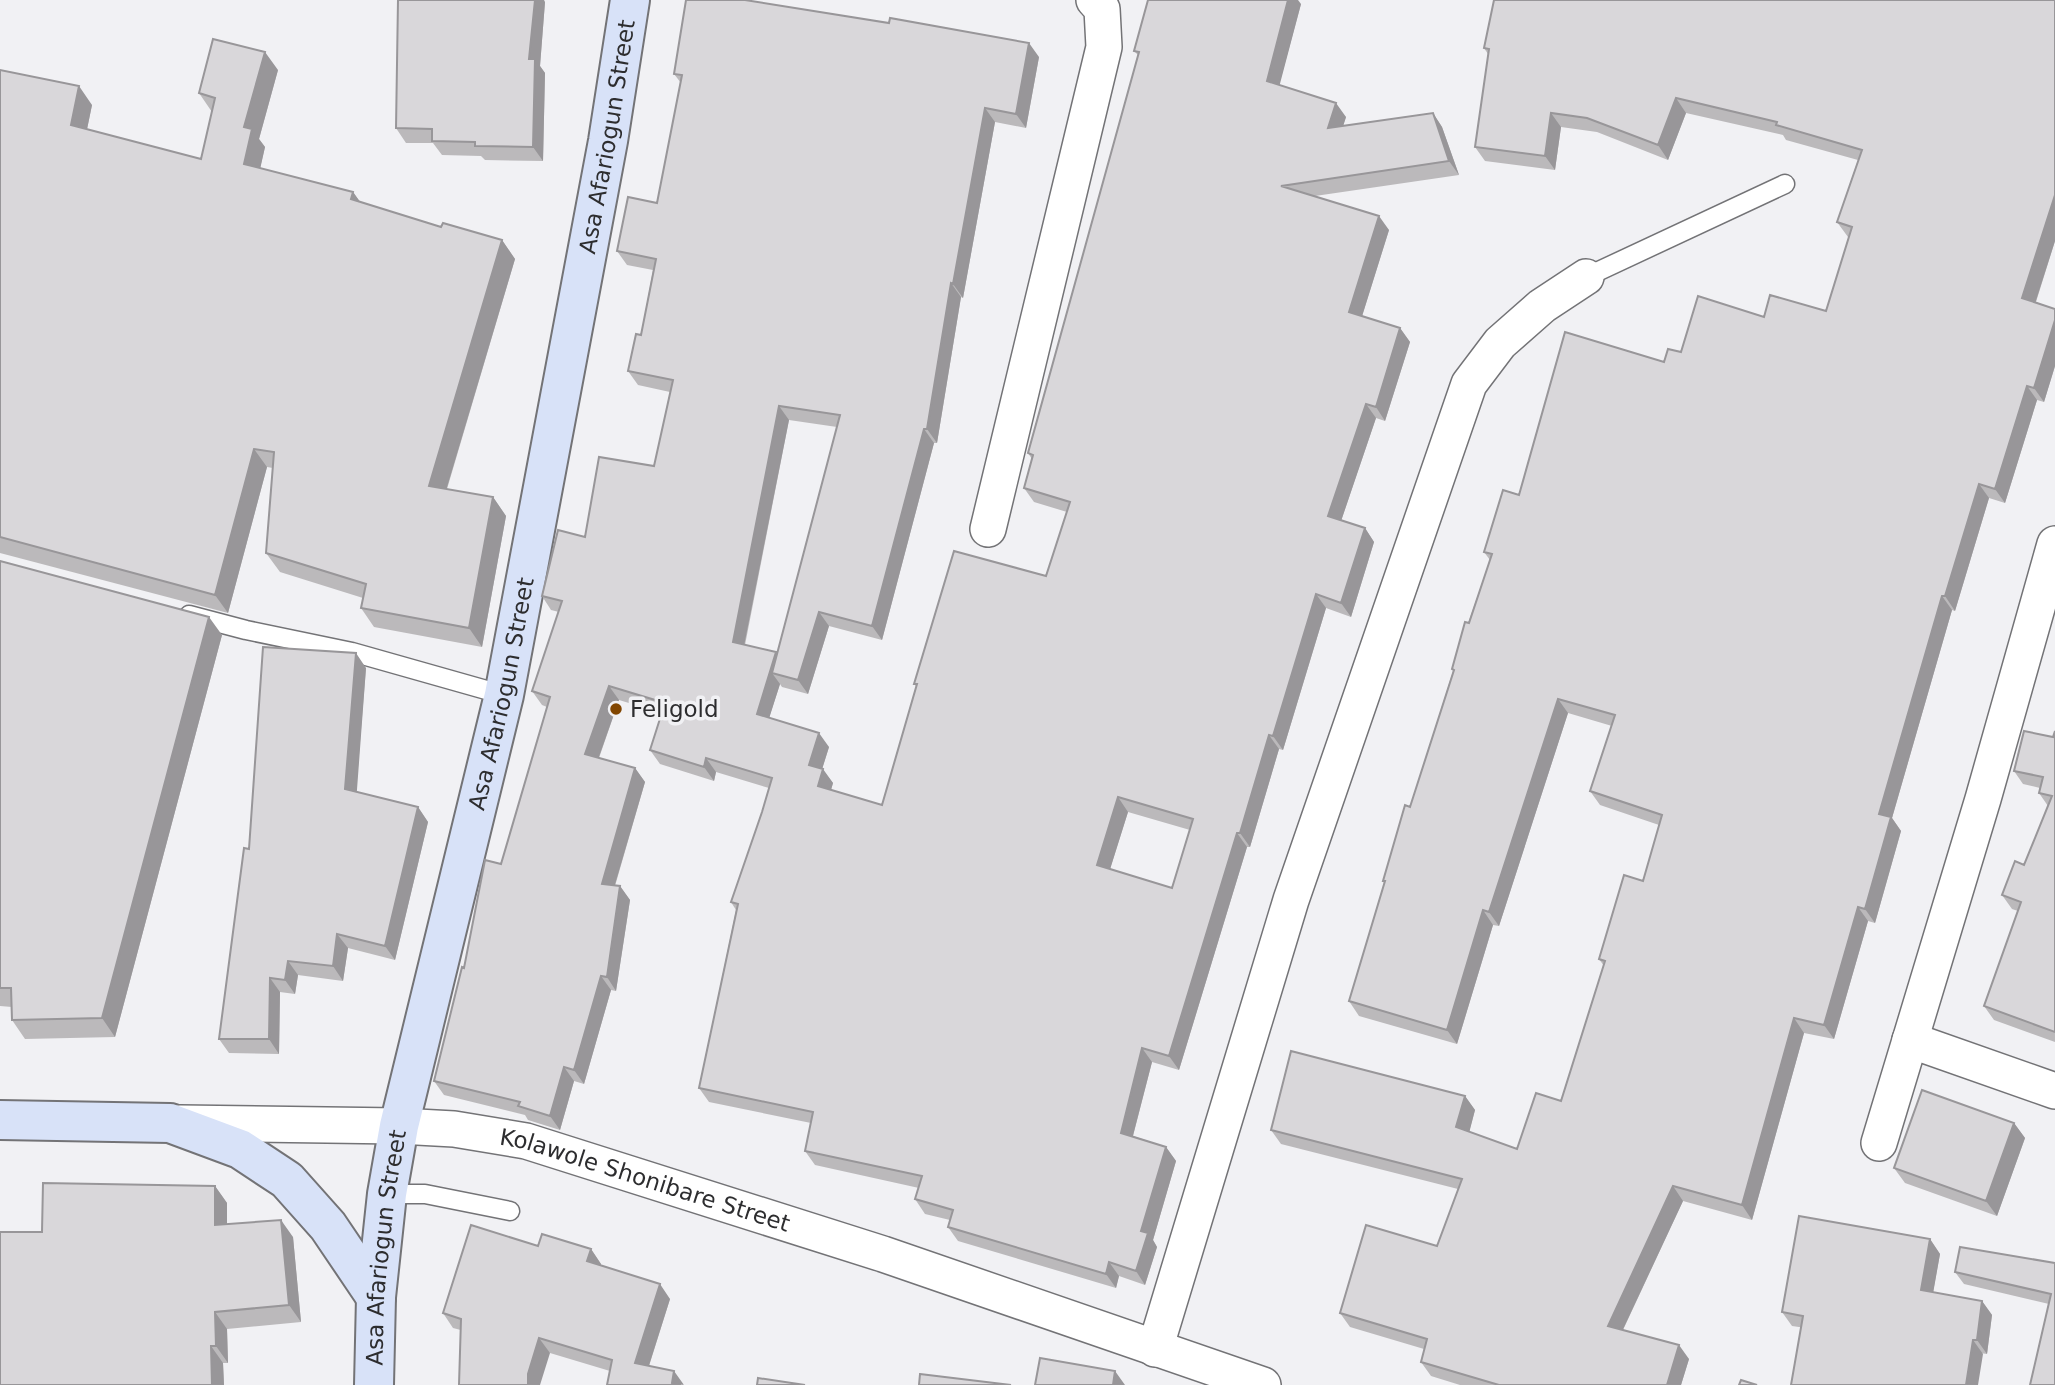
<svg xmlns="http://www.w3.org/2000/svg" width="2055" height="1385" viewBox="0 0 2055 1385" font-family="'DejaVu Sans',sans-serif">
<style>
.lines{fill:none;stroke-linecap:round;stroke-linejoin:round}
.lane-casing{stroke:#737376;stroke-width:21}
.street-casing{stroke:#737376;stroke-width:38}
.secondary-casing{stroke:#737376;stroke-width:42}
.lane{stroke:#fff;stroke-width:18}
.street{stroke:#fff;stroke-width:35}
.secondary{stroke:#d8e2f8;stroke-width:38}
.wall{fill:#bbb9bb;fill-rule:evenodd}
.shaded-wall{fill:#989699}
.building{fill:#d9d7da;stroke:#989699;stroke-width:2;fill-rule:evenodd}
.poi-dot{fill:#814500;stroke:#f1f1f4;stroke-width:2.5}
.labels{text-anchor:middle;stroke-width:7;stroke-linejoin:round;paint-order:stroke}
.street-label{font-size:23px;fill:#2d2d2f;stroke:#f1f1f4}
.poi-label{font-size:23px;fill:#2d2d2f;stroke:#f1f1f4;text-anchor:start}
</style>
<rect width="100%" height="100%" fill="#f1f1f4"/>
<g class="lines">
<g class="lane-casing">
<path id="lane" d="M1586 277 1785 184
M189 615 246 630 352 652 504 695
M387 1194H425L510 1211"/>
</g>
<g class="street-casing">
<g id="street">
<path d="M988 529 1104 47 1102 9 1094 0"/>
<path d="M1910 1040 2055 1091"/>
<path id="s1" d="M180 1123 399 1126 454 1129 526 1141 883 1254 1263 1385"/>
<path d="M1879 1143 1983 799 2055 544"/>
<path d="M1155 1349 1291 900 1469 384 1500 343 1542 306 1586 277"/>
</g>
</g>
<g class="secondary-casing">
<g id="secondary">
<path d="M0 1120 170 1123 240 1149 287 1180 328 1226 376 1297"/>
<path id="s2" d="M374 1385 376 1297 387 1194 399 1126 504 695 608 141 630 0"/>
</g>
</g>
<use href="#lane" class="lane"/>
<use href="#street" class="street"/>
<use href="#secondary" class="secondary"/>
</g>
<path class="wall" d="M2055 0V241L2036 302 2055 309V366L2044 402 2037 400 2005 503 1989 498 1955 611 1952 610 1892 818 1901 831 1875 923 1868 921 1834 1039 1804 1033 1752 1220 1683 1201 1623 1330 1689 1359 1681 1385H1460L1431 1376 1421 1362 1424 1349 1350 1327 1340 1313 1437 1246 1458 1189 1281 1144 1271 1130 1465 1096 1475 1110 1469 1132 1517 1149 1561 1101 1604 966 1599 959 1643 881 1659 825 1600 805 1590 791 1612 726 1568 713 1499 926 1493 925 1457 1044 1359 1016 1349 1001 1384 883 1383 881 1410 807 1453 671 1452 669 1490 560 1484 552 1519 495 1664 362 1681 352 1764 317 1826 311 1849 237H1848L1837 222 1858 160 1786 140 1783 135 1686 113 1668 160 1597 132 1561 127 1555 170 1485 161 1475 147 1488 54 1484 48Z
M545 2 540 66 545 73 543 161 485 160 481 156 442 155 433 143H406L396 128Z
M1301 4 1279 85 1346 117 1343 126 1433 113 1442 127 1459 175 1315 196 1389 230 1362 316 1400 328 1410 342 1385 421 1376 418 1341 521 1365 528 1374 542 1351 617 1326 608 1283 750 1279 749 1250 847H1247L1179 1070 1152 1062 1133 1136 1166 1147 1176 1161 1153 1240 1157 1247 1145 1285 1119 1276 1116 1288 958 1241 948 1227 950 1220 925 1214 915 1199 919 1188 815 1165 805 1151 811 1123 709 1102 699 1088 736 910 731 902 762 812 769 788 716 772 714 781 660 764 650 750 662 713 619 700 599 758 635 768 645 782 615 886H620L630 900 616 991 611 990 584 1084 574 1081 560 1130 528 1120 525 1115 444 1095 434 1081 464 968 501 864 547 707 542 705 532 691 559 612 551 610 542 596 585 537 654 466 670 392 638 385 628 371 641 335 653 270 627 265 617 251 657 203 681 83 674 74 1039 57 1026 128 995 122 963 298 961 297 937 443H934L882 640 829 626 808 694 782 687 780 684 769 718 829 747 822 769 833 783 831 790 882 805 916 686 914 684 1046 576 1067 512 1034 502 1024 488 1032 459 1028 453 1138 55 1134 51ZM789 420 837 427 777 654 776 652 745 645ZM1128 812 1190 830 1172 888 1110 869Z
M0 70 92 105 87 129 201 159 212 112 199 93 278 70 259 139 265 147 260 168 353 192 360 202 441 227 502 240 515 259 447 489 493 497 506 516 482 647 374 627 361 608 363 598 280 572 266 553 273 468 267 467 228 613 0 553Z
M0 561 222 635 115 1037 25 1039 12 1020V1007L0 1006Z
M366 668 356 792 418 807 428 822 395 960 348 948 343 981 298 975 295 994 280 992 279 1054 229 1053 219 1039 249 849Z
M2055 731V1042L1994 1020 1984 1006 2018 911 2012 909 2002 895 2024 865 2048 806 2039 793 2040 788 2023 784 2014 771 2053 737Z
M2014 1123 2025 1138 1997 1216 1905 1183 1894 1168Z
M215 1186 227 1203V1224L293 1237 301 1322 227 1329 228 1363H223L224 1385H0L42 1232Z
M1930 1239 1940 1254 1933 1292 1982 1301 1992 1315 1987 1354 1792 1326 1782 1312Z
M538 1246 591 1249 601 1264V1266L670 1299 649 1366 610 1371 550 1353 453 1328 443 1313Z
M2055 1263V1385L2049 1304 1964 1284 1955 1272Z"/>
<path class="shaded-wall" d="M535 0H544L545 2 540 66 545 73 543 161 533 147 529 59Z
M1288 0H1298L1301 4 1277 95 1267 81Z
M1029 43 1039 57 1026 128 1016 114Z
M265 52 278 70 259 139 265 147 257 183 244 164V127Z
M79 86 92 105 84 144 71 125Z
M1676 98 1686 113 1668 160 1658 145Z
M1336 103 1346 117 1338 142 1328 128Z
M985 108 995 122 963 298 953 284Z
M1433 113 1442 127 1459 175 1449 161Z
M1551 113 1561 127 1555 170 1545 156Z
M353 192 366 210 351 199Z
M2055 195V241L2032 313 2022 298Z
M1379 216 1389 230 1359 326 1349 312Z
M502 240 515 259 442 504 429 486Z
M951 283 961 297 937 443 927 429Z
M2055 320V366L2044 402 2034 388Z
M1400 328 1410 342 1385 421 1376 407Z
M2027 386 2037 400 2005 503 1995 489Z
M1366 404 1376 418 1338 530 1328 516Z
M779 406 789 420 742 656 733 642Z
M924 429 934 443 882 640 872 626Z
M254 449 267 467 228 613 215 595Z
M1979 484 1989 498 1955 611 1945 596Z
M493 497 506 516 482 647 469 628Z
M1365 528 1374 542 1351 617 1341 603Z
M1316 594 1326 608 1283 750 1273 736Z
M1942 596 1952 610 1892 818 1901 831 1875 923 1865 909 1879 814Z
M819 612 829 626 808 694 798 680Z
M209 617 222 635 115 1037 102 1018Z
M776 652 786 666 772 673 780 684 766 728 757 714Z
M356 653 366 668 356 803 345 789Z
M609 686 619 700 595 768 585 754Z
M1558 699 1568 713 1499 926 1489 912Z
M819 733 829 747 819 779 809 765Z
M1269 735 1279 749 1250 847 1240 833Z
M706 758 716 772 714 781 704 767Z
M635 768 645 782 611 898 602 884Z
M823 769 833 783 828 800 818 786Z
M1118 797 1128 812 1107 879 1097 865Z
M418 807 428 822 395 960 385 946Z
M1237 833 1247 847 1179 1070 1169 1056Z
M620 886 630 900 616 991 607 977Z
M1858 907 1868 921 1834 1039 1824 1025Z
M1483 910 1493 925 1457 1044 1447 1030Z
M337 934 348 948 343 981 333 966Z
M288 961 298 975 295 994 285 980Z
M601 976 611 990 584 1084 574 1070Z
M270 978 280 992 279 1054 269 1039Z
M1794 1018 1804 1033 1752 1220 1742 1205Z
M1142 1048 1152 1062 1130 1147 1121 1133Z
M564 1067 574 1081 560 1130 550 1116Z
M1465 1096 1475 1110 1467 1141 1456 1127Z
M2014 1123 2025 1138 1997 1216 1986 1201Z
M1166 1147 1176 1161 1153 1240 1157 1247 1145 1285 1136 1271 1141 1231Z
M215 1186 227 1203V1242L215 1225Z
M1673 1186 1683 1201 1618 1340 1608 1326Z
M281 1220 293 1237 301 1322 289 1305Z
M1930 1239 1940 1254 1931 1305 1921 1290Z
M591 1249 601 1264 597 1276 587 1261Z
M1109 1262 1119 1276 1116 1288 1106 1274Z
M660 1284 670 1299 645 1378 635 1363Z
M1982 1301 1992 1315 1987 1354 1977 1340Z
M215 1312 227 1329 228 1363 216 1346Z
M539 1338 550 1353 540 1385H528V1374Z
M1973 1340 1983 1354 1978 1385H1966Z
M1679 1345 1689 1359 1681 1385H1667Z
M211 1346 223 1363 224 1385H212Z
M674 1371 684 1385 672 1383Z
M1115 1371 1125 1385H1113Z"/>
<path class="building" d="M398 0H535L529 59H535L533 147 475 146V142L432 141V129L396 128Z
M686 0H745L889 23 890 18 1029 43 1016 114 985 108 953 284 951 283 927 429H924L872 626 819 612 798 680 772 673 840 415 779 406 733 642 776 652 757 714 819 733 809 765 823 769 818 786 882 805 917 684H914L954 551 1046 576 1070 502 1024 488 1033 455 1028 453 1139 52 1134 51 1148 0H1288L1267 81 1336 103 1328 128 1433 113 1449 161 1281 186 1379 216 1349 312 1400 328 1376 407 1366 404 1328 516 1365 528 1341 603 1316 594 1273 736 1269 735 1240 833H1237L1169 1056 1142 1048 1121 1133 1166 1147 1141 1231 1148 1233 1136 1271 1109 1262 1106 1274 948 1227 953 1210 915 1199 922 1176 805 1151 813 1112 699 1088 738 904 731 902 762 812 772 778 706 758 704 767 650 750 665 703 609 686 585 754 635 768 602 884 620 886 607 977 601 976 574 1070 564 1067 550 1116 518 1106 520 1102 434 1081 462 967 464 968 485 860 501 864 550 697 532 691 562 601 542 596 558 530 585 537 599 457 654 466 673 380 628 371 636 334 641 335 656 259 617 251 628 197 657 203 682 75 674 74ZM1118 797 1193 819 1172 888 1097 865Z
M1494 0H2055V195L2022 298 2055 309V320L2034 388 2027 386 1995 489 1979 484 1945 596H1942L1879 814 1891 817 1865 909 1858 907 1824 1025 1794 1018 1742 1205 1673 1186 1608 1326 1679 1345 1667 1385H1499L1421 1362 1427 1339 1340 1313 1366 1225 1437 1246 1462 1179 1271 1130 1291 1051 1465 1096 1456 1127 1517 1149 1536 1093 1561 1101 1605 961 1599 959 1624 875 1643 881 1662 815 1590 791 1615 715 1558 699 1489 912 1483 910 1447 1030 1349 1001 1385 881H1383L1405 805 1410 807 1454 670 1452 669 1465 622 1469 623 1492 554 1484 552 1503 490 1519 495 1565 332 1664 362 1668 349 1681 352 1698 296 1764 317 1770 295 1826 311 1852 227 1837 222 1862 150 1776 125 1777 122 1676 98 1658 145 1587 118 1551 113 1545 156 1475 147 1489 49 1484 48Z
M213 39 265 52 244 127 252 129 244 164 353 192 351 199 441 227 443 223 502 240 429 486 493 497 469 628 361 608 366 584 266 553 274 452 254 449 215 595 0 537V70L79 86 71 125 201 159 215 98 199 93Z
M0 561 209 617 102 1018 12 1020 11 988H0Z
M263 647 356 653 345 789 418 807 385 946 337 934 333 966 288 961 285 980 270 978 269 1039H219L244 848 249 849Z
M2024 731 2053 737 2055 731V1032L1984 1006 2021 902 2002 895 2015 861 2024 865 2052 796 2039 793 2043 777 2014 771Z
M1922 1090 2014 1123 1986 1201 1894 1168Z
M43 1183 215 1186V1225L281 1220 289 1305 215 1312 216 1346H211L212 1385H0V1232H42Z
M1799 1216 1930 1239 1921 1290 1982 1301 1977 1340H1973L1966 1385H1791L1803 1316 1782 1312Z
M471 1225 538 1246 542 1234 591 1249 587 1261 660 1284 635 1363 674 1371 672 1383 681 1385H607L612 1360 539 1338 528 1374V1385H459L461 1319 443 1313Z
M1960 1247 2055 1263V1385H2030L2051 1294 1955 1272Z
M1040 1358 1115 1371 1113 1385H1035Z
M920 1374 1011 1385H919Z
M758 1378 805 1385H757Z
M1741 1380 1757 1385H1739Z"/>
<circle class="poi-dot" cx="616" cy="709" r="7"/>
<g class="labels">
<g class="street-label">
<text dy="8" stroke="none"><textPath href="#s2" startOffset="1272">Asa Afariogun Street</textPath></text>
<text dy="8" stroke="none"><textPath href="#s2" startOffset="705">Asa Afariogun Street</textPath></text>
<text dy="8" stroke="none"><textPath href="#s1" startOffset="472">Kolawole Shonibare Street</textPath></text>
<text dy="8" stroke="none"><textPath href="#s2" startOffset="138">Asa Afariogun Street</textPath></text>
</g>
<g class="poi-label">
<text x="630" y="717">Feligold</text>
</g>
</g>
</svg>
